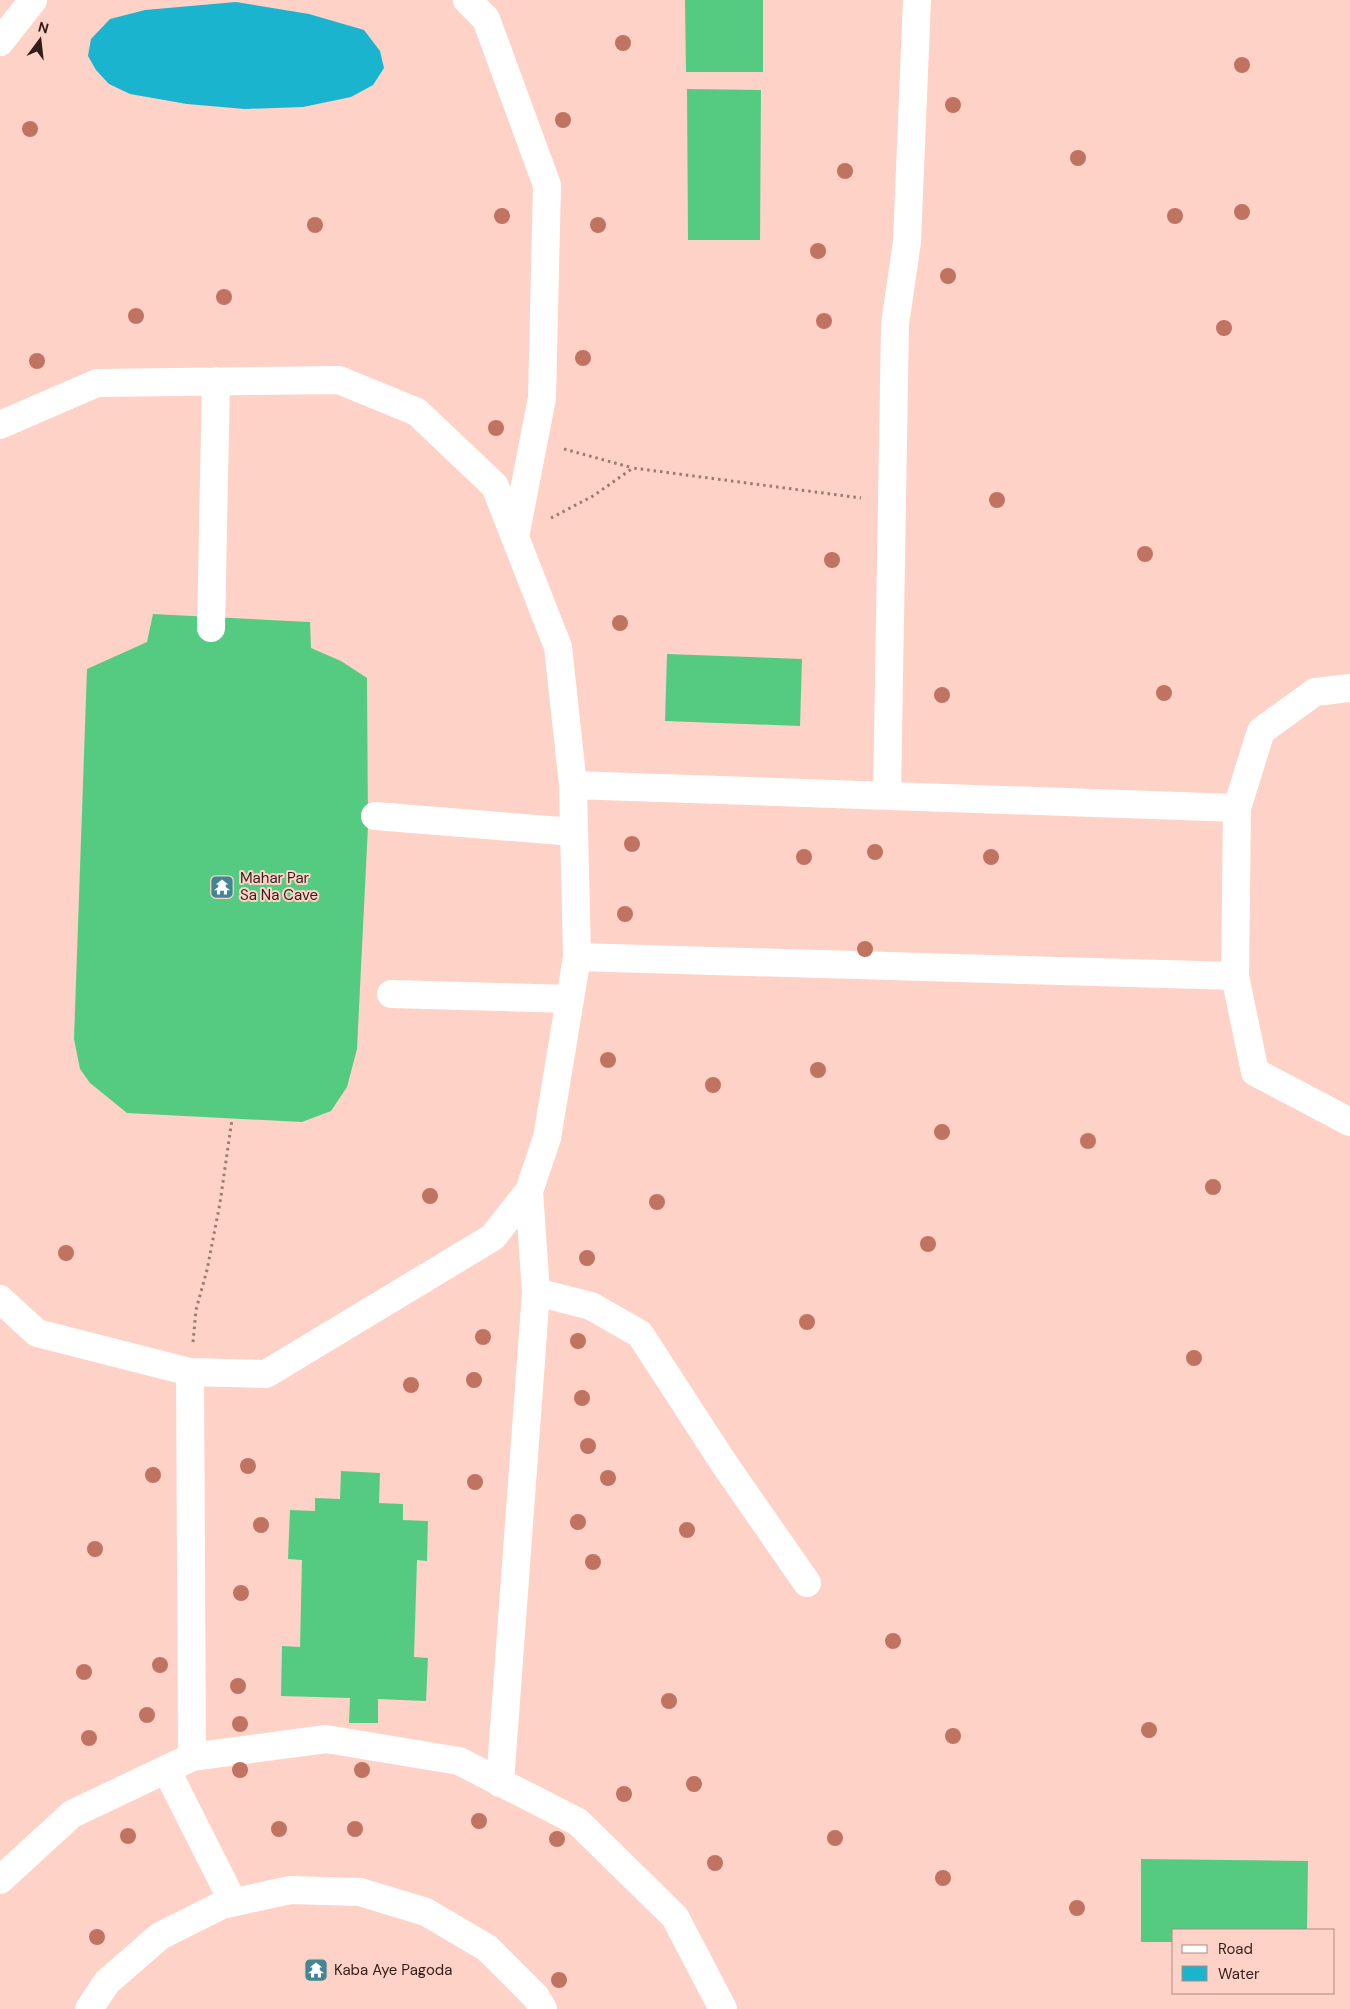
<svg xmlns="http://www.w3.org/2000/svg" width="1350" height="2009" viewBox="0 0 1350 2009" font-family="'DM Sans',sans-serif">
<style>
.water{fill:#1ab4ce}
.building{fill:#55cb82}
.lines{fill:none;stroke-linecap:round;stroke-linejoin:round}
.path{stroke:#9a7a72;stroke-width:3;stroke-dasharray:2.5 4;stroke-linecap:butt}
.minor{stroke:#fff;stroke-width:28}
.tree{fill:#c17362}
.labels{text-anchor:middle;stroke-width:4;stroke-linejoin:round;paint-order:stroke}
.poi-label{font-size:15px;fill:#321e19;stroke:#fed2c7;text-anchor:start}
</style>
<rect width="100%" height="100%" fill="#fed2c7"/>
<path class="water" d="M236 2 309 14 364 30 380 51 384 68 373 85 351 97 303 107 245 109 187 104 130 94 109 84 96 70 88 56 91 39 110 19 145 10Z"/>
<path class="building" d="M685 0H763V72H686Z
M687 89 761 90 760 240H688Z
M153 614 310 622 311 648 341 661 367 678 368 826 357 1049 347 1087 331 1111 302 1122 127 1113 90 1083 80 1069 74 1039 87 669 147 642Z
M667 654 802 659 800 726 665 721Z
M341 1471 380 1473 379 1503 403 1504V1520L428 1521 427 1561 417 1560 414 1657 428 1658 426 1701 378 1699V1723H349L350 1698 281 1696 282 1646 300 1647 302 1560 288 1559 290 1510 315 1511V1498L340 1499Z
M1141 1859 1308 1861 1307 1930H1174V1942H1141Z"/>
<g class="lines">
<path class="path" d="M564 449 633 468
M551 518 593 496 633 468 861 498
M193 1342 196 1310 207 1270 220 1203 232 1119"/>
<path class="minor" d="M467 0 486 19 547 185 542 398 515 537
M0 42 33 0
M0 425 97 383 339 380 417 412 495 486 558 647 573 785 577 957 547 1138 529 1191 493 1237 266 1374 190 1372 37 1333 0 1299
M211 628 216 381
M1350 688 1315 692 1261 731 1237 808 1235 976 1255 1072 1350 1122
M573 785 1237 808
M887 795 895 324 907 242 917 0
M375 816 574 832
M577 957 1235 976
M391 994 570 999
M529 1191 536 1292 591 1306 640 1334 723 1462 807 1583
M190 1372 192 1757
M166 1769 233 1902
M500 1783 536 1292
M0 1880 72 1814 192 1757 326 1739 459 1761 578 1822 675 1917 723 2009
M89 2009 107 1982 160 1936 222 1905 290 1890 360 1892 426 1912 487 1948 536 1997 543 2009"/>
</g>
<g class="tree">
<circle cx="623" cy="43" r="8"/>
<circle cx="1242" cy="65" r="8"/>
<circle cx="953" cy="105" r="8"/>
<circle cx="563" cy="120" r="8"/>
<circle cx="30" cy="129" r="8"/>
<circle cx="1078" cy="158" r="8"/>
<circle cx="845" cy="171" r="8"/>
<circle cx="1242" cy="212" r="8"/>
<circle cx="502" cy="216" r="8"/>
<circle cx="1175" cy="216" r="8"/>
<circle cx="315" cy="225" r="8"/>
<circle cx="598" cy="225" r="8"/>
<circle cx="818" cy="251" r="8"/>
<circle cx="948" cy="276" r="8"/>
<circle cx="224" cy="297" r="8"/>
<circle cx="136" cy="316" r="8"/>
<circle cx="824" cy="321" r="8"/>
<circle cx="1224" cy="328" r="8"/>
<circle cx="583" cy="358" r="8"/>
<circle cx="37" cy="361" r="8"/>
<circle cx="496" cy="428" r="8"/>
<circle cx="997" cy="500" r="8"/>
<circle cx="1145" cy="554" r="8"/>
<circle cx="832" cy="560" r="8"/>
<circle cx="620" cy="623" r="8"/>
<circle cx="1164" cy="693" r="8"/>
<circle cx="942" cy="695" r="8"/>
<circle cx="632" cy="844" r="8"/>
<circle cx="875" cy="852" r="8"/>
<circle cx="804" cy="857" r="8"/>
<circle cx="991" cy="857" r="8"/>
<circle cx="625" cy="914" r="8"/>
<circle cx="865" cy="949" r="8"/>
<circle cx="608" cy="1060" r="8"/>
<circle cx="818" cy="1070" r="8"/>
<circle cx="713" cy="1085" r="8"/>
<circle cx="942" cy="1132" r="8"/>
<circle cx="1088" cy="1141" r="8"/>
<circle cx="1213" cy="1187" r="8"/>
<circle cx="430" cy="1196" r="8"/>
<circle cx="657" cy="1202" r="8"/>
<circle cx="928" cy="1244" r="8"/>
<circle cx="66" cy="1253" r="8"/>
<circle cx="587" cy="1258" r="8"/>
<circle cx="807" cy="1322" r="8"/>
<circle cx="483" cy="1337" r="8"/>
<circle cx="578" cy="1341" r="8"/>
<circle cx="1194" cy="1358" r="8"/>
<circle cx="474" cy="1380" r="8"/>
<circle cx="411" cy="1385" r="8"/>
<circle cx="582" cy="1398" r="8"/>
<circle cx="588" cy="1446" r="8"/>
<circle cx="248" cy="1466" r="8"/>
<circle cx="153" cy="1475" r="8"/>
<circle cx="608" cy="1478" r="8"/>
<circle cx="475" cy="1482" r="8"/>
<circle cx="578" cy="1522" r="8"/>
<circle cx="261" cy="1525" r="8"/>
<circle cx="687" cy="1530" r="8"/>
<circle cx="95" cy="1549" r="8"/>
<circle cx="593" cy="1562" r="8"/>
<circle cx="241" cy="1593" r="8"/>
<circle cx="893" cy="1641" r="8"/>
<circle cx="160" cy="1665" r="8"/>
<circle cx="84" cy="1672" r="8"/>
<circle cx="238" cy="1686" r="8"/>
<circle cx="669" cy="1701" r="8"/>
<circle cx="147" cy="1715" r="8"/>
<circle cx="240" cy="1724" r="8"/>
<circle cx="1149" cy="1730" r="8"/>
<circle cx="953" cy="1736" r="8"/>
<circle cx="89" cy="1738" r="8"/>
<circle cx="240" cy="1770" r="8"/>
<circle cx="362" cy="1770" r="8"/>
<circle cx="694" cy="1784" r="8"/>
<circle cx="624" cy="1794" r="8"/>
<circle cx="479" cy="1821" r="8"/>
<circle cx="279" cy="1829" r="8"/>
<circle cx="355" cy="1829" r="8"/>
<circle cx="128" cy="1836" r="8"/>
<circle cx="835" cy="1838" r="8"/>
<circle cx="557" cy="1839" r="8"/>
<circle cx="715" cy="1863" r="8"/>
<circle cx="943" cy="1878" r="8"/>
<circle cx="1077" cy="1908" r="8"/>
<circle cx="97" cy="1937" r="8"/>
<circle cx="559" cy="1980" r="8"/>
</g>
<defs>
<g id="temple-square" transform="scale(1.25)"><rect x="-9" y="-9" width="18" height="18" rx="4" fill="#428694" stroke="#fed2c7"/><path d="M0-6L5-2H3V0L6.5 2.5H4V6H1.5V3h-3V6H-4V2.5H-6.5L-3 0V-2H-5Z" fill="#fff"/></g>
</defs>
<g fill-rule="evenodd">
<use href="#temple-square" x="222" y="887"/>
<use href="#temple-square" x="316" y="1970"/>
</g>
<g class="labels">
<g class="poi-label">
<text x="240" y="883">Mahar Par<tspan x="240" dy="17">Sa Na Cave</tspan></text>
<text x="334" y="1975">Kaba Aye Pagoda</text>
</g>
</g>
<rect x="1172" y="1929" width="162" height="65" fill="#fed2c7" stroke="#ac8a81"/>
<rect x="1182" y="1945" width="25" height="8" fill="#ffffff" stroke="#ac8a81"/>
<text x="1218" y="1954" font-size="15" fill="#321e19">Road</text>
<rect x="1182" y="1966" width="25" height="15" fill="#1ab4ce" stroke="#ac8a81"/>
<text x="1218" y="1979" font-size="15" fill="#321e19">Water</text>
<g transform="translate(40 40) rotate(15)" stroke="#fed2c7" stroke-width="4" paint-order="stroke">
<path d="M0-4L9 19L0 12L-9 19Z" fill="#321e19"/>
<text y="-8" font-size="14" font-weight="bold" text-anchor="middle" fill="#321e19">N</text>
</g>
</svg>
